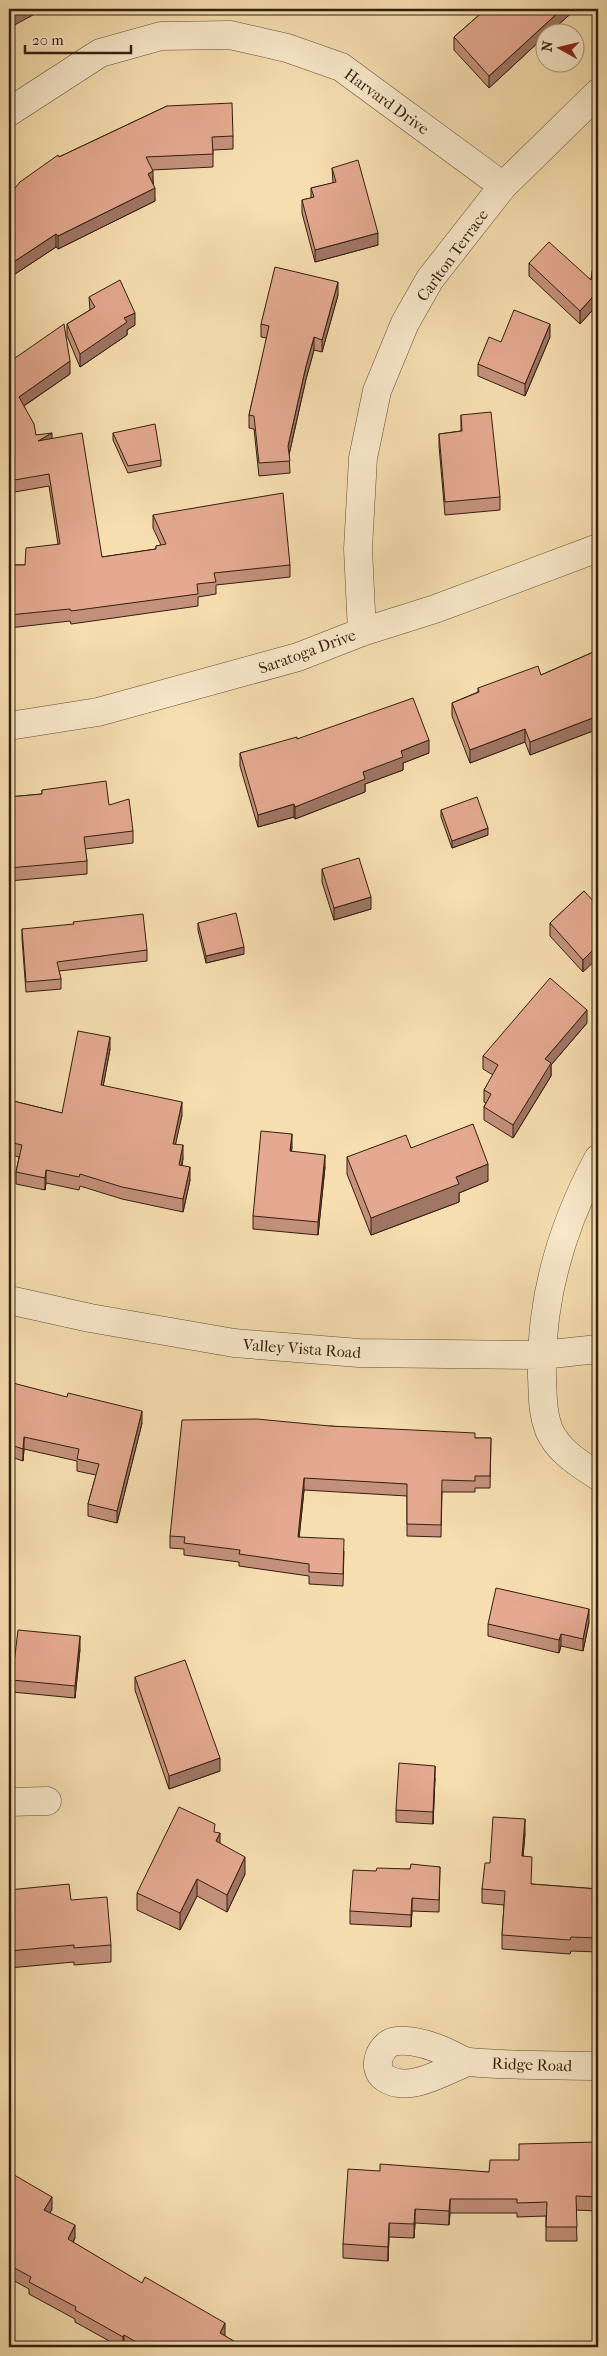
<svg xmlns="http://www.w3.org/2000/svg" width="607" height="2356" viewBox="0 0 607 2356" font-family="'IM FELL French Canon',serif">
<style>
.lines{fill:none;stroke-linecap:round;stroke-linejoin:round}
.minor-casing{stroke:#644f36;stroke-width:29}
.minor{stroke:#f9eacc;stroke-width:28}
.wall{fill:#c4917c;stroke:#331f0e}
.shaded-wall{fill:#a07665;stroke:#331f0e}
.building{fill:#e4a990;stroke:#331f0e}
.labels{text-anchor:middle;stroke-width:4.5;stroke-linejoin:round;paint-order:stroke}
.street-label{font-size:16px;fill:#331f0e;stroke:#f9eacc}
</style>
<rect width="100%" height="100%" fill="#f6deb0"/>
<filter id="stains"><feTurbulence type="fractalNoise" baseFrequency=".004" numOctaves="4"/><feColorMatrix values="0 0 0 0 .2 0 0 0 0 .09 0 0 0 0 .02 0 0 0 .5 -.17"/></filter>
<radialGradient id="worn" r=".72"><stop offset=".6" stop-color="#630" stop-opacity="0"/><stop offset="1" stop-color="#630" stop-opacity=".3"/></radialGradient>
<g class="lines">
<g class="minor-casing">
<path id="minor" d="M9 112 100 53 161 36 230 35 287 48 341 67 503 186
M362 632 358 549 363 458 377 391 405 323 430 279 503 186 598 93
M9 726 98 712 298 657 362 632 435 609 598 548
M598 1159C562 1226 540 1301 542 1377 543 1396 542 1412 549 1430 558 1451 580 1464 598 1476
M9 1300 90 1318 234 1343 359 1353 542 1355 598 1349
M9 1802 47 1801
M467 2062C444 2071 409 2094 385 2078 370 2068 381 2042 397 2041 414 2039 433 2046 448 2053 455 2056 462 2061 469 2062 512 2066 556 2065 598 2066"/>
</g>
<use href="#minor" class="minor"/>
</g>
<path class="wall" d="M486 9H576L550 32H544V37L489 88 454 50V37Z
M167 106 233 136V149L213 150V167L152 170 155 201 58 249 56 247 9 278 59 157Z
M332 168 378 245 315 262 302 213V200L311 198V188L333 183Z
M598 232V304L580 324 529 276V263L591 280Z
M338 295 322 352 314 350 306 379 289 455 290 473 259 476 254 429 249 428V415L267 338 261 337V324Z
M89 297 135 325 127 330V335L80 367 67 336V324L90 310Z
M550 337 525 396 478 376V364L501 342Z
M9 361 70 374 24 406 36 435 52 439 102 557 156 549V546L161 545 153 528V515L290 565V577L216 585V594L198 597V606L71 624 70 621 9 628V565H25L58 544 49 486 9 493Z
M461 415 500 497V510L445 515 439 446V434L461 431Z
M113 433 161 460V466L128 473 113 440Z
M598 650V729L530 755 525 742 470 763 452 716V703L478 692V688L541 675Z
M297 739 429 753 403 763V770L365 784V792L295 819 294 817 258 827 240 766V753Z
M42 790 109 805 133 831V843L85 849 87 861V874L9 881V797L42 794Z
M441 810 488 835 452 848 441 817Z
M322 869 371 909 334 920 322 882Z
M584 891 583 972 550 936V923Z
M198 923 244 954 206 963 198 930Z
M22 929 147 950V961L59 971 61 979V989L26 992 22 939Z
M587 1023 551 1065V1076L513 1138 484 1120V1107L486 1103 484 1102V1090L493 1075 483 1069V1056Z
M110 1049 103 1086 182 1115 175 1144 183 1158 182 1166 190 1180 183 1212 122 1199 80 1186 79 1190 46 1183 45 1190 16 1184V1172L19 1157 9 1154V1100L62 1113Z
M292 1147 291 1151 325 1167 318 1235 253 1229V1216Z
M411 1148 488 1181 459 1193V1202L371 1235 347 1174V1157Z
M9 1382 142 1423 117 1523 88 1516V1504L96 1475 77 1471V1461L24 1449 23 1461 11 1457 9 1476Z
M330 1426 475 1438H491L490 1488H475V1492H442L441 1537 407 1536V1496L304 1490 299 1537 344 1551 343 1586 309 1584V1576L239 1566V1562L184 1555V1549L170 1548V1536Z
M589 1622 583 1651 561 1646 559 1653 488 1636V1624Z
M80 1649 75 1698 12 1692V1680Z
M135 1677 220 1771 169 1789 135 1690Z
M435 1778 433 1824 396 1822V1810Z
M215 1833 220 1843 245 1874 227 1912 197 1896 180 1930 137 1910V1893Z
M525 1833 523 1856 531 1884 598 1889V1952L571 1951 570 1954 502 1949V1935L504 1905 482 1903V1889L490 1863Z
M440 1867 439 1912 412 1911 411 1927 350 1924V1911L376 1871 410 1869Z
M9 1890 71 1900 111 1945V1962L74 1965V1962L9 1968Z
M598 2142V2211L576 2210 577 2241H546V2216L517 2217V2213H450L449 2225 415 2223 414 2238 389 2237 388 2261 343 2258V2244L380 2171 489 2172 519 2160Z
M9 2172 52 2209 50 2213 75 2238 73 2242 225 2336 244 2347H120L75 2322V2319L29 2294V2289L9 2278Z"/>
<path class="shaded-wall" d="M21 9H44L9 28V15Z
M562 9H576L550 32H544V37L489 88V76Z
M153 171V185L148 174Z
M155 188V201L58 249V236Z
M378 233V245L315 262V250Z
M56 234V247L9 278V265Z
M338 282V295L322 352V340Z
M598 291V304L580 324V311Z
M135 313V325L127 330V335L80 367V354L124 318Z
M550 324V337L525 396V384Z
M314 337V350L306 379 288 459V446L306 366Z
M70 361V374L19 409V397Z
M52 433V445L38 441Z
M598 716V729L530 755V742Z
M525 729V742L470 763V750Z
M429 740V753L403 763V770L365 784V792L295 819V807L363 772 401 751Z
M294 804V817L258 827V815Z
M488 828V835L452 848V841Z
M371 897V909L334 920V908Z
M598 945V958L583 972V960Z
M244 947V954L206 963V956Z
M587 1010V1023L551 1065V1076L513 1138V1125L545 1059Z
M110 1037V1049L101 1098V1085Z
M182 1102V1115L173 1156V1144Z
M292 1134V1147L290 1164V1151Z
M183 1145V1158L179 1178V1165Z
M325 1155V1167L318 1235V1222Z
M488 1164V1181L459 1193V1202L371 1235V1218L456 1177Z
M190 1167V1180L183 1212V1199Z
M46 1170V1183L45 1190V1178Z
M142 1411V1423L117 1523V1511Z
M24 1437V1449L23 1461V1449Z
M11 1445V1457L9 1476V1464Z
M304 1478V1490L298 1549V1537Z
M589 1609V1622L583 1651V1639Z
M561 1634V1646L559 1653V1640Z
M80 1636V1649L75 1698V1686Z
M220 1758V1771L169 1789V1776Z
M435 1766V1778L433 1824V1812Z
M525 1819V1833L522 1870V1856Z
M220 1833V1850L216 1841Z
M245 1857V1874L227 1912V1895Z
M197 1879V1896L180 1930V1913Z
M412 1898V1911L411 1927V1915Z
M52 2197V2209L44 2222V2210Z
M450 2199V2213L449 2225V2211Z
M415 2209V2223L414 2238V2224Z
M389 2223V2237L388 2261V2247Z
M75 2225V2238L68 2252V2239Z
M225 2323V2336L220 2333Z
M124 2335V2347H123V2337Z"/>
<path class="building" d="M9 9H21L9 15Z
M486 9H562L489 76 454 37Z
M232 103 233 136 212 137 213 154 146 157 153 171 148 174 155 188 58 236 56 234 9 265V195L20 182 58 155 59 157 167 106Z
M358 160 378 233 315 250 302 200 314 197 311 188 336 182 332 168Z
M598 232V291L580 311 529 263 549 242 591 280Z
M275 267 338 282 322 340 314 337 306 366 288 446 290 461 259 463 254 416 249 415 269 326 261 324Z
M120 280 135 313 124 318 127 322 80 354 67 324 95 307 89 297Z
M514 310 550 324 525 384 478 364 489 337 501 342Z
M64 324 70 361 19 397 34 424 36 435 52 433 38 441 82 433 102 557 156 549V546L166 544 153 515 283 493 290 565 214 573 216 582 197 584 198 594 71 611 70 609 9 615V565H25L26 548 60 544 49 474 9 481V361L18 356Z
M491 412 500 497 445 502 439 434 462 431 461 415Z
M155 424 161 460 128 466 113 433Z
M598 650V716L530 742 525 729 470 750 452 703 479 692 478 688 538 666 541 675Z
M413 698 429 740 401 751 403 757 363 772 365 779 295 807 294 804 258 815 240 753 297 737V739Z
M106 781 109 805 129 799 133 831 84 837 87 861 9 868V797L42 794V790Z
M477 797 488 828 452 841 441 810Z
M359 858 371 897 334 908 322 869Z
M584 891 598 906V945L583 960 550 923Z
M236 913 244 947 206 956 198 923Z
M143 914 147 950 57 962 61 979 26 982 22 929 74 924 73 922Z
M550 978 587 1010 545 1059 551 1063 513 1125 484 1107 491 1094 484 1090 498 1065 483 1056Z
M78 1031 110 1037 101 1085 182 1102 173 1144 183 1145 179 1165 190 1167 183 1199 122 1187 80 1174 79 1177 46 1170 45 1178 16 1172 22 1145 9 1142V1100L62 1113Z
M473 1124 488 1164 456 1177 459 1184 371 1218 347 1157 406 1135 411 1148Z
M261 1131 292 1134 290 1151 325 1155 318 1222 253 1216Z
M9 1382 67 1397 68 1393 142 1411 117 1511 88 1504 99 1464 77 1459 79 1449 24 1437 23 1449 11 1445 9 1464Z
M257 1419 330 1426 475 1433V1438H491L490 1476H475V1481L442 1480 441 1525 407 1524V1484L304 1478 298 1537 344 1539 343 1574 309 1572V1564L239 1554 240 1550 184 1543 185 1537 170 1536 182 1420Z
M496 1588 589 1609 583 1639 561 1634 559 1640 488 1624Z
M18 1630 80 1636 75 1686 12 1680Z
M185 1660 220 1758 169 1776 135 1677Z
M399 1763 435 1766 433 1812 396 1810Z
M179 1807 215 1824 214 1832 220 1833 216 1841 245 1857 227 1895 197 1879 180 1913 137 1893Z
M493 1817 525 1819 522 1856 532 1857 531 1884 598 1889V1938L571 1937 570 1940 502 1935 505 1891 482 1889 485 1863H490Z
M411 1864 440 1867 439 1900 412 1898 411 1915 350 1911 353 1870 376 1871 377 1868 410 1869Z
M69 1884 71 1900 107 1897 111 1945 74 1948V1945L9 1951V1890Z
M598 2142V2197L576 2196 577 2227H546L547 2202 517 2203V2199H450L449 2211 415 2209 414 2224 389 2223 388 2247 343 2244 348 2169 380 2171V2164L489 2172 490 2160H519V2144Z
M9 2172 52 2197 44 2210 75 2225 68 2239 142 2283 145 2277 225 2323 220 2333 244 2347H145L124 2335 123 2337 75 2310 76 2307 29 2282 31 2277 9 2265Z"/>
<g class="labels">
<g class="street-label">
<text transform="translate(387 101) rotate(36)" y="6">Harvard Drive</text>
<text transform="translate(452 255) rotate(-54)" y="6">Carlton Terrace</text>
<text transform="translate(307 651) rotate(-20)" y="6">Saratoga Drive</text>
<text transform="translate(302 1348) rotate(4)" y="6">Valley Vista Road</text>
<text transform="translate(532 2064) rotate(2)" y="6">Ridge Road</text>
</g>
</g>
<rect width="607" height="2356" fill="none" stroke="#f6deb0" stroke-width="30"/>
<rect x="10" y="10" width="587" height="2336" fill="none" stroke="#331f0e" stroke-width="2.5"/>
<rect x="15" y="15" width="577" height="2326" fill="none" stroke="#331f0e"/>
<g transform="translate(560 48) rotate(278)"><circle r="24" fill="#f9eacc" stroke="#aa9980"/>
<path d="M0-4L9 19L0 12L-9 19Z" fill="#8f2418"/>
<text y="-8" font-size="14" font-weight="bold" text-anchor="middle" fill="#331f0e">N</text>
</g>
<path d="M25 45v8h106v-8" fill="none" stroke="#331f0e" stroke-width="2.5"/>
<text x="32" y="45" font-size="15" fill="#331f0e" stroke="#f9eacc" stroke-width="4" paint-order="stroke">20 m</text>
<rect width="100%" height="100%" filter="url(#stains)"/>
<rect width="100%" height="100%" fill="url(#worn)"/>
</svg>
